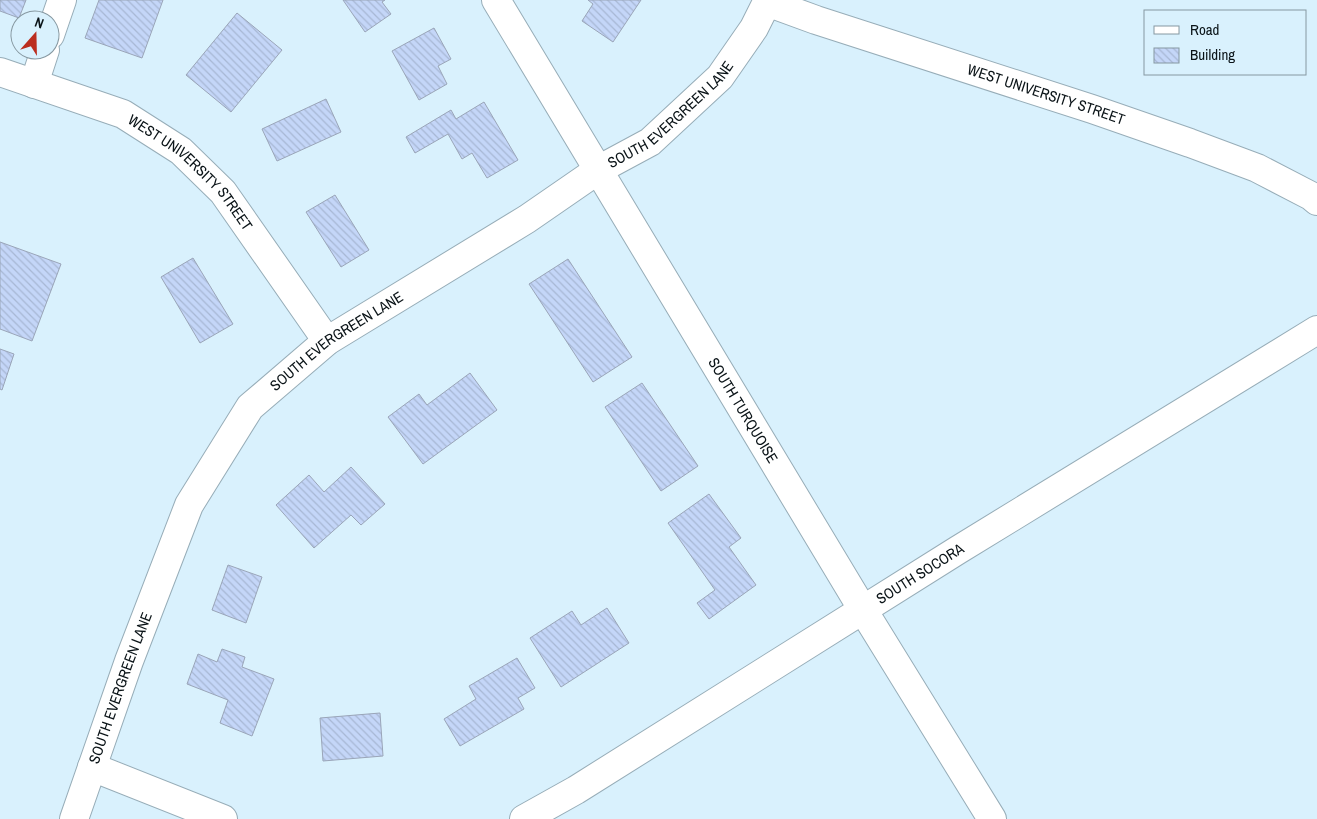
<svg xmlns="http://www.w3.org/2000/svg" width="1317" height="819" viewBox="0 0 1317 819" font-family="'Archivo Narrow',sans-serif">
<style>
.building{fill:url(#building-back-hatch);stroke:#9aa5b8}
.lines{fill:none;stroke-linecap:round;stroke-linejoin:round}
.minor-casing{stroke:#97adb8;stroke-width:30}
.minor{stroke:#fff;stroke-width:28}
.labels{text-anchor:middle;stroke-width:4;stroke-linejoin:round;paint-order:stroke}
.street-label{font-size:15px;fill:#0a1317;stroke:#d9f1fd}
</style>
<defs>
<pattern id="building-back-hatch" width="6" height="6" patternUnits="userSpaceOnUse" patternTransform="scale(1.25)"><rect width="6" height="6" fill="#c4d6f8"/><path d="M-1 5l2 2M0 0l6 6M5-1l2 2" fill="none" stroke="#a7b7d4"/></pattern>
</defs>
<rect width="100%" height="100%" fill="#d9f1fd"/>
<path class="building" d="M0 0H26L19 18 0 11Z
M99 0H163L142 58 85 38Z
M343 0H385L382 2 391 14 365 32Z
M588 0H641L613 42 582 21 593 4Z
M237 13 282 50 231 112 186 75Z
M434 28 451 59 438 66 447 84 419 100 392 51Z
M326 99 341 132 277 161 262 129Z
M484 102 518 160 487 178 472 153 462 159 448 134 415 153 406 137 451 110 456 119Z
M335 195 369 250 341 267 306 212Z
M0 242 61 264 32 341 0 329Z
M193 258 233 324 200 343 161 277Z
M568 259 632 357 593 382 529 284Z
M0 349 14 354 2 390 0 389Z
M470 373 497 410 423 464 388 417 419 394 427 405Z
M642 383 698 466 661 491 605 407Z
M351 467 385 504 361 525 351 515 314 548 276 505 309 475 324 492Z
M709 494 741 538 729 547 756 585 709 619 697 603 715 590 668 523Z
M228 565 262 577 246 623 212 610Z
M607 608 629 643 561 687 530 638 572 611 581 625Z
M222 649 245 657 242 667 274 679 252 736 220 723 228 700 187 684 198 654 217 662Z
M517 658 535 688 518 698 524 709 460 746 444 719 476 699 469 686Z
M380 713 383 756 323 761 320 718Z"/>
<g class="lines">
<g class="minor-casing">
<g id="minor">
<path id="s1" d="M496 0 863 610 992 819"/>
<path id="s2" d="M767 2 816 20 1092 109 1190 143 1257 168 1311 196 1317 201"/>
<path d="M50 35 62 0"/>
<path id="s3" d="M0 72 123 114 181 151 223 192 327 341"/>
<path d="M34 84 45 50"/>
<path d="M92 767 223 819"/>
<path id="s4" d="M74 819 129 661 189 505 250 407 327 341 527 219 598 170 650 142 720 77 754 28 768 0"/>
<path id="s5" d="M524 819 576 790 958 550 1317 330"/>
</g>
</g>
<use href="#minor" class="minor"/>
</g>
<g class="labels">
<g class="street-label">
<text dy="5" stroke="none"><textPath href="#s2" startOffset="294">WEST UNIVERSITY STREET</textPath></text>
<text dy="5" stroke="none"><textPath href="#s4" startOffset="964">SOUTH EVERGREEN LANE</textPath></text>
<text dy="5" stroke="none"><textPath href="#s3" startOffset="220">WEST UNIVERSITY STREET</textPath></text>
<text dy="5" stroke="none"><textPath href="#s4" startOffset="559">SOUTH EVERGREEN LANE</textPath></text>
<text dy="5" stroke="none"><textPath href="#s1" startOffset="479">SOUTH TURQUOISE</textPath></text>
<text dy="5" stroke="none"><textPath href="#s5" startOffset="466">SOUTH SOCORA</textPath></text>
<text dy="5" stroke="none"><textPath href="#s4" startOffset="139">SOUTH EVERGREEN LANE</textPath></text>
</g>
</g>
<rect x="1144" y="10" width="162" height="65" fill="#d9f1fd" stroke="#8698a1"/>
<rect x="1154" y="26" width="25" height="8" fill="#ffffff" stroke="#8698a1"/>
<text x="1190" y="35" font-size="15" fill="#0a1317">Road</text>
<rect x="1154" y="48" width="25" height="15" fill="url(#building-back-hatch)" stroke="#8698a1"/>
<text x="1190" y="60" font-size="15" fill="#0a1317">Building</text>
<g transform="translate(35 35) rotate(20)"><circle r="24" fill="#d9f1fd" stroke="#8698a1"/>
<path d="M0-4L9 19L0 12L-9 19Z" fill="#bb2e1f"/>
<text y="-8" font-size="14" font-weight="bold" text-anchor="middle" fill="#0a1317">N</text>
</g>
</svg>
